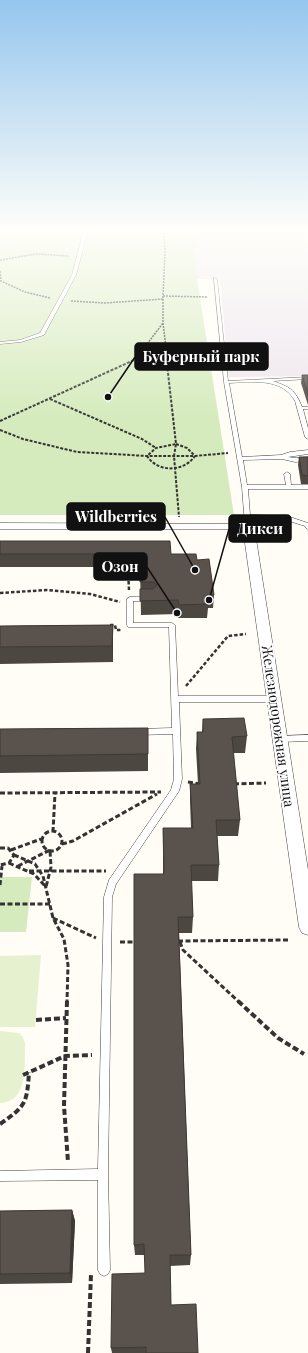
<svg xmlns="http://www.w3.org/2000/svg" width="308" height="1353" viewBox="0 0 308 1353" font-family="'Playfair Display',serif">
<style>
.industrial{fill:#eee6ef}
.green{fill:#d5ebbd}
.pitch{fill:#e6f2cf}
.lines{fill:none;stroke-linecap:round;stroke-linejoin:round}
.service-casing{stroke:#444;stroke-width:1}
.minor-casing{stroke:#444;stroke-width:1}
.path-far4{stroke:#333;stroke-width:1.5;stroke-dasharray:2 1;stroke-linecap:butt}
.path-far3{stroke:#333;stroke-width:2;stroke-dasharray:3 1.5;stroke-linecap:butt}
.path-far2{stroke:#333;stroke-width:2.5;stroke-dasharray:3.5 2;stroke-linecap:butt}
.path-far1{stroke:#333;stroke-width:3;stroke-dasharray:5 2.5;stroke-linecap:butt}
.path{stroke:#333;stroke-width:4;stroke-dasharray:6 3;stroke-linecap:butt}
.service{fill:#fff;fill-rule:evenodd}
.minor{fill:#fff;fill-rule:evenodd}
.wall{fill:#4d4742}
.shaded-wall{fill:#3f3936}
.building{fill:#5a524d;stroke:#3f3936}
.labels{text-anchor:middle;stroke-width:4;stroke-linejoin:round;paint-order:stroke}
.street-label{font-size:14px;fill:#111;stroke:#fff}
.leader{fill:none;stroke:#111;stroke-width:1.5}
.callout-dot{fill:#111;stroke:#fff;stroke-width:1.5}
.callout{fill:#111;stroke:#111;stroke-width:1.5}
.callout-label{font-size:15px;text-anchor:middle;font-weight:bold;fill:#fff}
</style>
<rect width="100%" height="100%" fill="#fffdf5"/>
<path class="industrial" d="M194 230H308V376L229 377 220 279H197Z"/>
<path class="green" d="M0 230H194L197 279 234 515H0Z
M0 877H32L26 932H0Z"/>
<path class="pitch" d="M41 955 35 1027H0V956Z
M0 1031 19 1033 23 1037 25 1043C24 1064 29 1102 0 1103Z"/>
<g class="lines">
<g class="service-casing">
<path id="service" d="M84 230H88L76 275 44 335 21 342 0 344V342L20 340 40 333 72 275Z
M214 278 217 279 228 381 308 377V379L273 381C289 387 295 389 302 407H308V409H303L308 428V439L305 437 295 401C282 377 251 382 229 383L242 457 281 455 290 452 308 450V454L288 457 295 458 308 457V461L295 462 282 459 243 460 247 485H286L284 474 287 472 290 474 291 485H308V489H248L250 515 287 516 308 523V529L306 528 305 526 286 520 250 519V527H246L245 526 242 487 224 382Z
M130 597H148L151 599 148 601H133V623H172L175 625 178 696H274L278 699 274 702H179L182 779 179 791 116 884 112 897 108 1174 110 1270 108 1274 104 1276 100 1274 98 1270V1180L0 1181V1171L98 1169 104 897 109 880 171 790 174 779 173 734 138 735 135 734 134 732 135 730 138 729 172 728 169 627H128L127 625V599Z
M308 735V741L280 742 277 741 276 739 277 737 280 736Z"/>
</g>
<g class="minor-casing">
<path id="minor" d="M0 523 252 524 254 526 308 870V935L302 933 299 927 243 529H0Z"/>
</g>
<path class="path-far4" d="M164 230 165 253 163 296 208 297
M0 260 36 254 69 256
M0 271 1 281 25 292 50 298
M163 296V323L167 356
M71 301 105 303 163 299
M138 356 163 323"/>
<path class="path-far3" d="M166 355 176 444 174 456 179 517
M50 399 142 439 156 448
M0 421 134 360 139 355
M0 430 23 439 77 452 147 456H195L228 453
M176 444 187 448 195 456C184 472 158 473 147 456L156 448Z"/>
<path class="path-far2" d="M128 570 129 590
M0 593 47 590 90 594 120 602
M110 625H115L116 630H121
M186 686 228 636 246 634"/>
<path class="path-far1" d="M188 782 201 784
M234 784 266 783
M0 793 161 792
M42 841a10 10 0 1 1 20 0a10 10 0 1 1-20 0Z
M53 832 55 793
M62 844 73 841 157 794
M0 848H8L14 855 9 863 0 865
M11 850 41 839
M14 855 35 864 43 876 53 918 64 939 68 965 67 1002
M9 863 34 874 45 886
M18 866 50 850 51 867 46 887
M29 871H106
M0 885 2 866
M0 904H50
M53 918 96 938
M178 941 289 940
M120 942H135
M180 942 183 950 239 1002"/>
<path class="path" d="M67 1001 64 1106 68 1162
M238 1001 278 1038 304 1054
M36 1020 66 1018
M23 1075 65 1056 92 1055
M0 1124C26 1106 27 1103 29 1072
M88 1353 91 1274"/>
<use href="#service" class="service"/>
<use href="#minor" class="minor"/>
</g>
<path class="wall" d="M302 375H308V405L301 383Z
M299 457H308V484H301L298 465Z
M0 541 171 554 197 560 214 595 213 608H208L207 618H178V614L141 615 140 567H0Z
M113 625V662L0 664V626Z
M203 719 247 736 245 753H233L240 820 238 836H217L219 865 218 881H191L193 917 192 933H179L191 1255 190 1265 170 1266 171 1305 198 1353H112L111 1348 145 1273V1255H135L134 1245 163 874V828H191L190 801V784H198L196 749 197 732H202Z
M148 728V771L0 773V729Z
M72 1210 75 1221 72 1283 0 1284V1211Z"/>
<path class="shaded-wall" d="M113 625V662L112 646Z
M72 1210 75 1221 72 1283 70 1273Z"/>
<path class="building" d="M302 375H308V394Z
M299 457H308V476L302 475Z
M0 541H170L171 554H196L197 560 209 559 214 595H207L208 604 179 605 178 600 140 601V589H153L157 585 153 582H140V554H0Z
M113 625 112 646 0 647V626Z
M244 718 247 736 232 737 240 820H216L219 865H191L193 917H178L191 1255H170L171 1305 196 1304 198 1353H146V1347L111 1348 112 1274 145 1273 144 1244 134 1245V874H164L163 828H193L190 784H200L197 732H203V719Z
M148 728V754L0 756V729Z
M72 1210 70 1273 0 1274V1211Z"/>
<linearGradient id="sky" x2="0" y2="1"><stop stop-color="#95c6ee"/><stop offset="0.55" stop-color="#fffefa"/><stop offset="1" stop-color="#fffefa" stop-opacity="0"/></linearGradient>
<rect width="308" height="419" fill="url(#sky)"/>
<g class="labels">
<g class="street-label">
<text transform="translate(278 726) rotate(82)" y="5">Железнодорожная улица</text>
</g>
</g>
<path class="leader" d="M108 397L135 357M195 570L165 517M209 600L229 529M177 613L147 567"/>
<g class="callout-dot">
<circle cx="108" cy="397" r="4"/>
<circle cx="195" cy="570" r="4"/>
<circle cx="209" cy="600" r="4"/>
<circle cx="177" cy="613" r="4"/>
</g>
<g class="callout">
<rect x="135" y="343" width="133" height="27" rx="4"/>
<rect x="67" y="503" width="98" height="27" rx="4"/>
<rect x="229" y="515" width="62" height="27" rx="4"/>
<rect x="94" y="553" width="53" height="27" rx="4"/>
</g>
<g class="callout-label">
<text x="201" y="362">Буферный парк</text>
<text x="116" y="522">Wildberries</text>
<text x="260" y="534">Дикси</text>
<text x="120" y="572">Озон</text>
</g>
</svg>
